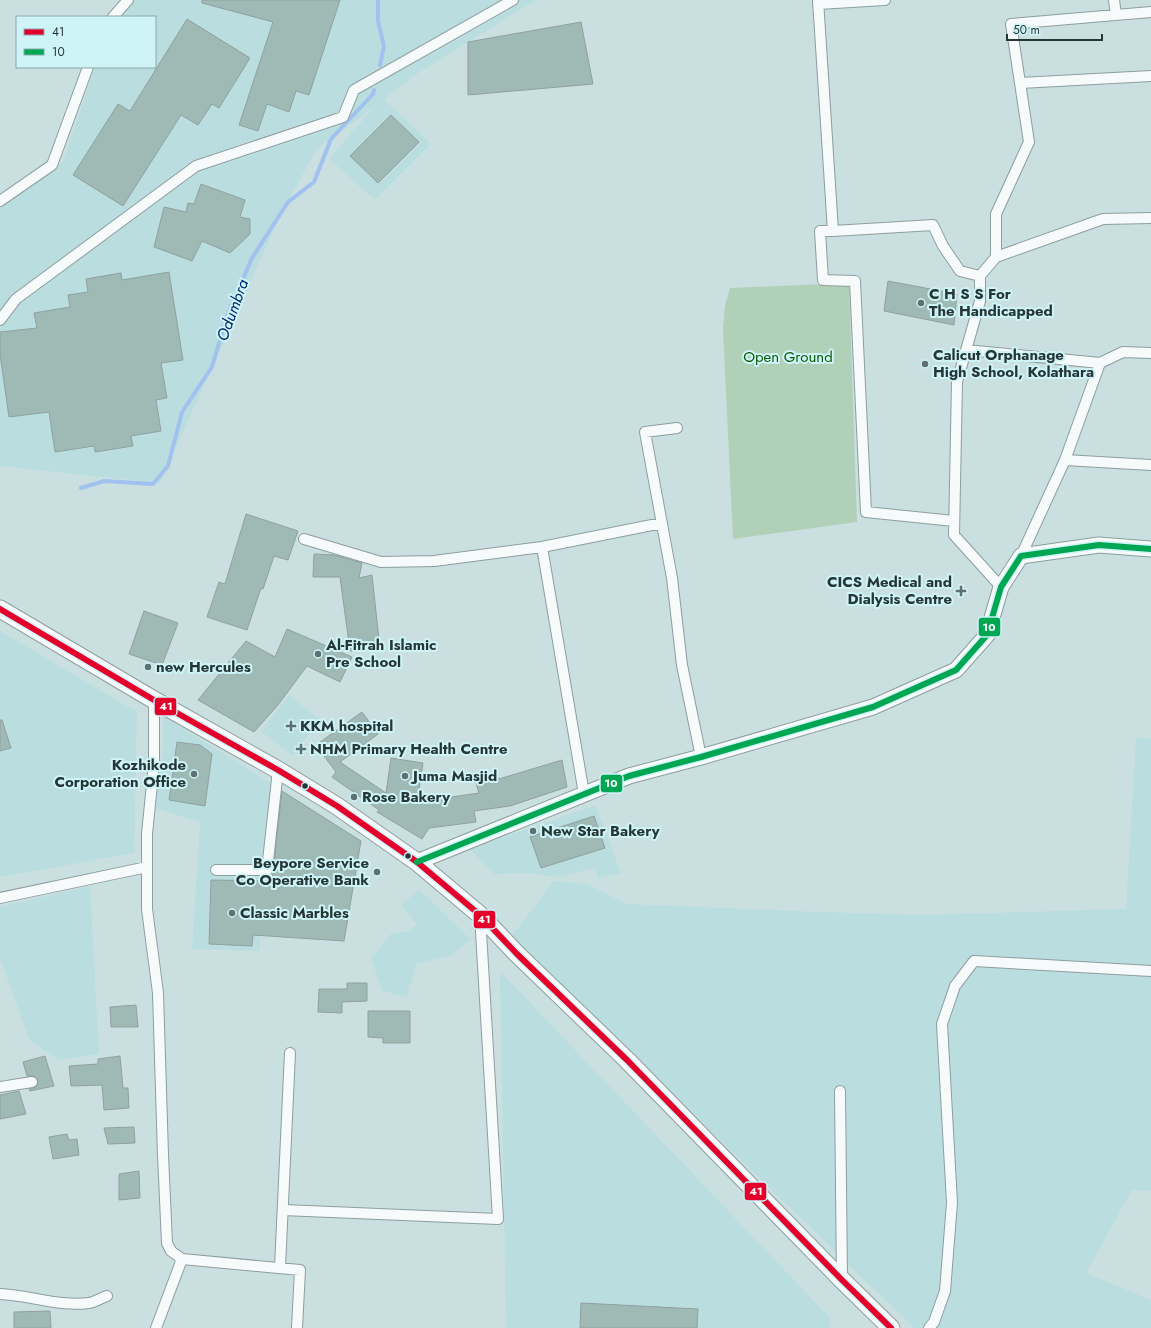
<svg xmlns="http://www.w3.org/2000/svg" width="1151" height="1328" viewBox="0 0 1151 1328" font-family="Jost,sans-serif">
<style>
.built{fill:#badee0}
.green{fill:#b1d0b8}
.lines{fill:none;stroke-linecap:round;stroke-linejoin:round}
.stream{stroke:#a1c2ef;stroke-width:4}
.building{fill:#9fbab5;stroke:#91a09f}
.street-casing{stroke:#8d9e9f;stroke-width:12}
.secondary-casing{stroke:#8d9e9f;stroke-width:17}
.primary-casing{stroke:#8d9e9f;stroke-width:19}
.street{stroke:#f7fafa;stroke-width:10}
.secondary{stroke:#f7fafa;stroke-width:15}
.primary{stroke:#f7fafa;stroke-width:17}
.bus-1-casing{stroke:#cef4f7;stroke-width:9}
.bus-2-casing{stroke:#cef4f7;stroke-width:9}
.bus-1{stroke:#e4002b;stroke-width:6}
.bus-2{stroke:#00a651;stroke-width:6}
.poi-dot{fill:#5f7072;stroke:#cef4f7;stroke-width:1.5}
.bus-dot{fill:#263536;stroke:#cef4f7;stroke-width:1.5}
.labels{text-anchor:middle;stroke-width:4;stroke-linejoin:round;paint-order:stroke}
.poi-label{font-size:15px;font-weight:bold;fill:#263536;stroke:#cef4f7;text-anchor:start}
.park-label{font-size:15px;fill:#0c5907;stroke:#cef4f7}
.water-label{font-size:16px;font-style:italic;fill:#00276d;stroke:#cef4f7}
.line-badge{stroke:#cef4f7;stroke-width:1.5}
.badge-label{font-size:11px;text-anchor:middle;font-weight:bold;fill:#fff}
</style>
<rect width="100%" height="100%" fill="#cadfe0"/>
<path class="built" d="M130 0H536L418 73 384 99 431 144 375 200 329 159 375 106 316 150 282 212 160 483 0 466V198L63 162 95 67H155V17H116Z
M0 631 137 712 134 853 0 877Z
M289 695 320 720 292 756 261 731Z
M163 716 272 784 260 867V951L192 949 200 822 154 808 163 748Z
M1136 738 1151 739V1191L1132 1190 1086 1273 1151 1300V1328H914L511 937 554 881 587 884 626 904 820 912 919 915 1126 909Z
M596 805 621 873 598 878 595 868 558 877 528 873 494 874 470 849Z
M90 886 99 1054 59 1060 30 1041 0 959V907Z
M419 889 470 939 452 955 416 964 407 997 382 991 371 958 392 933 407 932 417 924 401 905Z
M500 971 830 1318V1328H506Z"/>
<path class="green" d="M849 283 857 522 733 539 723 329 725 306 730 288Z"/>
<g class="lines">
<path class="stream" d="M378 0V21L384 46 380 65
M81 488 104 481 153 484 168 466 182 412 212 367 227 316 252 258 288 202 314 182 331 139 373 94 374 90"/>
</g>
<path class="building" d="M202 0H340L309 95 296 91 289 112 267 104 258 131 239 125 273 22 202 3Z
M187 19 250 58 219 108 212 104 198 125 181 115 123 206 73 175 118 104 130 111Z
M581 22 593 84 468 95V42Z
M391 115 419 142 378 183 350 156Z
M201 184 245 200 240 217 250 219V234L230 253 202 241 192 261 154 247 164 207 186 212 188 203 194 204Z
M169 272 183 360 161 363 167 398 156 400 161 431 131 436 133 446 95 452 94 446 55 452 49 412 9 417 0 354V332L37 328 34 313 70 307 68 295 88 292 86 279 121 273 122 280Z
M888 281 957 294 954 325 884 311Z
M246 514 298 531 288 560 274 556 263 589 261 588 247 630 207 617 219 582 225 584Z
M314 554 334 555 362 563 359 578 372 575 380 649 350 651 340 577H313Z
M144 611 178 623 162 665 129 654Z
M287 629 352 657 340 682 307 666 278 705 254 732 198 700 246 641 275 657Z
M362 712 378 734 340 762 386 793 391 758 423 763 417 802 479 793 476 783 498 777 499 779 562 760 567 787 510 806 474 811 476 822 429 828 422 839 377 812 379 810 332 777 336 772 316 745Z
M0 720H2L11 748 0 751Z
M177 742 200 745 212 754 205 806 169 800Z
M282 791 361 841 344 941 253 935 252 946 209 944 211 880 272 881Z
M594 816 605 848 541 868 530 837Z
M347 983H367V1001L342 1002V1013L318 1012 319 989H347Z
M136 1005 138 1027H111L110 1007Z
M368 1011H410V1043H383V1038L368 1037Z
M45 1056 54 1086 30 1091 29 1089 36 1087 38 1081 34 1076H27L23 1062Z
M120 1056 123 1088H128L129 1108 104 1110 102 1085 71 1086 69 1066 98 1064V1059Z
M19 1091 26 1114 0 1119V1095Z
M134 1127 135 1143 108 1144 104 1128Z
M67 1134 69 1140 77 1139 79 1155 53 1159 49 1137Z
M139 1171 140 1198 119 1200V1174Z
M581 1303 698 1309 697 1328H580Z
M50 1311 51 1328H14V1312Z"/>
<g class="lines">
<g class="street-casing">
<path id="street" d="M818 0 833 231 933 225 943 246 960 271 980 276V301L957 382 954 535 1001 587
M1114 0 1116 15
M818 4 885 0
M113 17 128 0
M1020 83 1151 76
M0 201 52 165 88 67
M833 231H820L823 280 855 281 866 512 954 521
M996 257 1103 219 1151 218
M980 276 996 257V214L1029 142 1011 24 1151 12
M0 320 16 299 196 166 343 117 354 90 513 0
M966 350 1100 363
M677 428 645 432 672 578 682 665 701 757
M1065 460 1151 465
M304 539 381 562 434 561 542 547
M1021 556 1065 460 1100 363 1123 352 1151 353
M154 700V764L147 834V909L158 993 163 1155 167 1243 171 1251 182 1259 156 1328
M584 794 542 547 662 523
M216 870H267L278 770
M0 898 147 867
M0 1087 32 1082
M840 1091 842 1280
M283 1210 498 1219 480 915
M182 1259 300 1270 297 1328
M280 1267 290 1053
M0 1294C29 1295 60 1307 89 1303 95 1302 101 1298 107 1296
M929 1328 934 1322 945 1291 952 1203 942 1024 955 986 974 961 1151 971"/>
</g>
<g class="secondary-casing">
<path id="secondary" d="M417 862 629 776 701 757 873 707 956 670 987 635 1001 587 1021 556 1099 545 1151 549"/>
</g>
<g class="primary-casing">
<path id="primary" d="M0 609 154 700 278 770 337 806 417 862 480 915 517 954 627 1060 842 1280 891 1328"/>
</g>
<use href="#street" class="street"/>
<use href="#secondary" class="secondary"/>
<use href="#primary" class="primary"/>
<g class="bus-1-casing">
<path id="bus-1" d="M0 609 154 700 278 770 337 806 417 862 480 915 517 954 627 1060 842 1280 891 1328"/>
</g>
<g class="bus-2-casing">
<path id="bus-2" d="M417 862 629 776 701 757 873 707 956 670 987 635 1001 587 1021 556 1099 545 1151 549"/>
</g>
<use href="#bus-1" class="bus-1"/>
<use href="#bus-2" class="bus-2"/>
</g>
<g class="poi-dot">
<circle cx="921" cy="303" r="4"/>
<circle cx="925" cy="364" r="4"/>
<path d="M959 585h4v4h4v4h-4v4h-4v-4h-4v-4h4z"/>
<circle cx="318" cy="654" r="4"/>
<circle cx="148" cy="667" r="4"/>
<path d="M289 720h4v4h4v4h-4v4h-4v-4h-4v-4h4z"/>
<path d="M299 743h4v4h4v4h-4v4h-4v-4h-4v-4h4z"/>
<circle cx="194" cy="774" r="4"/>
<circle cx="405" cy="776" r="4"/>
<circle cx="354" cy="797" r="4"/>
<circle cx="533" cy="831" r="4"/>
<circle cx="377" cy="872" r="4"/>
<circle cx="232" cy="913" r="4"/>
</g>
<g class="bus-dot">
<circle cx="305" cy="786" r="3.5"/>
<circle cx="408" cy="856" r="3.5"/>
</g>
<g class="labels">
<g class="poi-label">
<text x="929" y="299">C H S S For<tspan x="929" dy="17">The Handicapped</tspan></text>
<text x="933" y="360">Calicut Orphanage<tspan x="933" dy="17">High School, Kolathara</tspan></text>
<text x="952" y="587" text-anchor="end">CICS Medical and<tspan x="952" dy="17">Dialysis Centre</tspan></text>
<text x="326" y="650">Al-Fitrah Islamic<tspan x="326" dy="17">Pre School</tspan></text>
<text x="156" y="672">new Hercules</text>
<text x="300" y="731">KKM hospital</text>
<text x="310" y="754">NHM Primary Health Centre</text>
<text x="186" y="770" text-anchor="end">Kozhikode<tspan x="186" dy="17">Corporation Office</tspan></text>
<text x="413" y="781">Juma Masjid</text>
<text x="362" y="802">Rose Bakery</text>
<text x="541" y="836">New Star Bakery</text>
<text x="369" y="868" text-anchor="end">Beypore Service<tspan x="369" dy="17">Co Operative Bank</tspan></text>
<text x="240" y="918">Classic Marbles</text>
</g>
<g class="park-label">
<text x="788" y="362">Open Ground</text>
</g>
<g class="water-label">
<text transform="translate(232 310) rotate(-70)" y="6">Odumbra</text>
</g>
</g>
<g class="line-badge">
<rect x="978" y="617" width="23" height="20" rx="4" fill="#00a651"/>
<rect x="154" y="697" width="23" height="19" rx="4" fill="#e4002b"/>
<rect x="600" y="774" width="23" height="19" rx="4" fill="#00a651"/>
<rect x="473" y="910" width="23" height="19" rx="4" fill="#e4002b"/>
<rect x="744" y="1182" width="23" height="19" rx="4" fill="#e4002b"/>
</g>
<g class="badge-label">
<text x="989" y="631">10</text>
<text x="166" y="710">41</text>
<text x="611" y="787">10</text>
<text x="484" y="923">41</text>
<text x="756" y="1195">41</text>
</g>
<rect x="16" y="16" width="140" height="52" fill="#cef4f7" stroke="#8ba8aa"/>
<rect x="24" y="29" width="20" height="6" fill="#e4002b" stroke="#8ba8aa"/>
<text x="52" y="36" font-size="12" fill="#263536">41</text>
<rect x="24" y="49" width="20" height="6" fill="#00a651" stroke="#8ba8aa"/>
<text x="52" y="56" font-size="12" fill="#263536">10</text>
<path d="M1007 34v6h95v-6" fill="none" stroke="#263536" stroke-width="2"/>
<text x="1013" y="34" font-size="12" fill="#263536" stroke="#cef4f7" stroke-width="3" paint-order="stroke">50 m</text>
</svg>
